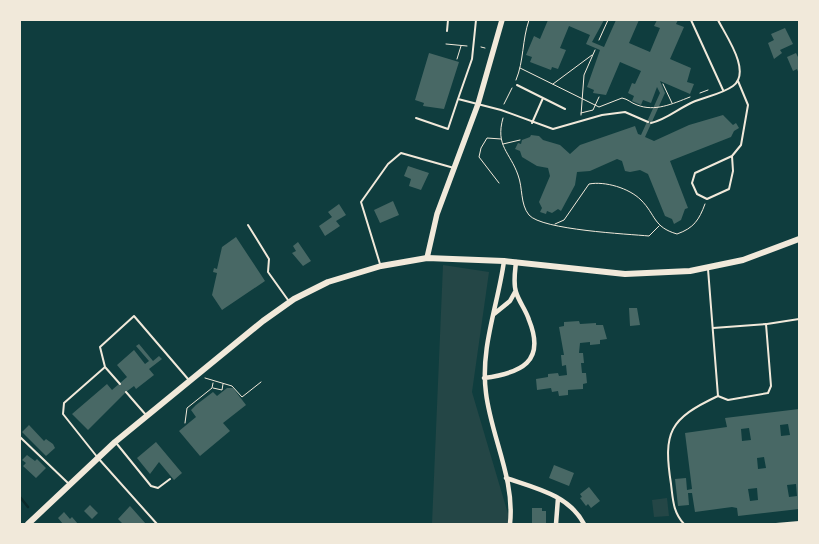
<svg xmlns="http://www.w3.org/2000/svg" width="819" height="544" viewBox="0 0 819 544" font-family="'Roboto Condensed',sans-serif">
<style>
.green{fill:#244646}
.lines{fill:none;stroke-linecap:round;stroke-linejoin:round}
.stream{stroke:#0a2a2b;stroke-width:2.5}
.building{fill:#486865;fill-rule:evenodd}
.path{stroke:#f1e9da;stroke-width:1}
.service{stroke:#f1e9da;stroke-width:2}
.minor{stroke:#f1e9da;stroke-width:4.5}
.tertiary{stroke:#f1e9da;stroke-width:5.5}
.secondary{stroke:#f1e9da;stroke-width:6}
</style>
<rect width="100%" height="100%" fill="#0f3d3e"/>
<path class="green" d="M443 265 489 272 472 392 511 524H432Z
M667 498 669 516 654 517 652 500Z"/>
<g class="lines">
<path class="stream" d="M20 497 28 507"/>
</g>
<path class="building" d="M548 20H604L592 42 604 47 616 20H639L629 43 650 52 660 28 654 26 657 20H678L676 24 684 27 670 59 691 68 687 82 694 84 690 94 660 81 665 93 645 137 654 141 689 125 723 115 733 125 736 123 739 128 734 131 731 137 670 161 688 208 685 209 681 220 674 224 672 219 665 216 648 174 640 170 630 172 625 171 622 161 617 159 590 171 577 172 575 185 561 211 558 209 552 213 547 211 546 214 540 212 542 208 539 202 550 176 548 168 537 166 522 157 520 151 515 149 518 143 521 144 522 140 530 137 531 135 539 136 543 140 560 145 570 154 580 145 635 126 638 134 641 135 660 93 657 87 651 103 643 100 641 105 632 101 634 96 628 93 632 83 635 84 641 71 620 62 606 95 593 93 594 90 587 87 600 50 586 44 590 35 569 26 560 48 566 50 558 69 552 67 551 70 530 62 532 57 526 55 534 36 540 39Z
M785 28 793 44 780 50 782 53 774 59 768 43 774 40 771 34Z
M429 53 459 62 444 109 423 106 424 103 415 100Z
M796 53 799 59V74L797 69 793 71 787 57Z
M408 166 429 173 421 190 409 186 411 179 404 176Z
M393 201 399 215 380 223 374 210Z
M339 204 346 215 336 221 340 226 325 236 319 226 332 217 328 212Z
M236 237 265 281 222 310 212 295 217 273 213 272 214 268 217 269 222 247Z
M298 242 311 261 303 266 292 253 296 251 293 246Z
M629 308H637L640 325 630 326Z
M579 321 580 324 596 323V325H603L607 339 600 340V344L590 345V342L580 343 579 353H583L584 363H581L582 373H586L587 383 583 384V389L568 390V395L559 396 558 391 552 392 551 388 537 390 536 379 548 377V374L558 373 559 376 567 375 566 365 562 366 561 355H564L559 327 564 326V322Z
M139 344 153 361 159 356 162 359 149 369 154 375 136 389 134 386 126 392 88 430 72 414 107 384 112 390 127 377 117 365 134 350 145 364 149 361 136 346Z
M227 388H233L246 405 223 423 230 431 200 456 179 431 196 417 191 410 196 405 213 392 217 396Z
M799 409V509L738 516 737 508 732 507 695 512 692 493H688L689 505 678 506 675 479 686 478 687 490 692 489 685 433 727 427 725 418ZM788 424 790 435 781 436 780 425ZM749 428 751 440 742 441 741 429ZM764 457 766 468 758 469 757 458ZM796 484 797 496 789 497 787 485ZM757 488 758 500 750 501 748 489Z
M29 425 44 441 46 439 53 444 55 448 46 456 22 432Z
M156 442 182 473 174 480 159 462 150 474 137 458Z
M27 455 35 461 37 459 46 468 36 478 23 466 26 463 22 460Z
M554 465 574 473 569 486 549 478Z
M589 487 600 501 591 508 588 504 586 506 580 498 582 497 580 494Z
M90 505 98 513 92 519 84 511Z
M130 506 146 524H123L118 519Z
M532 508H542V511H546V524H532Z
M64 512 70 519 72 517 78 524H63L58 518Z"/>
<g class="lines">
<path class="path" d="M599 40 608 20
M446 44 467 46
M481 47 485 48
M457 59 461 46
M520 68 599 107 622 98C628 99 631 103 637 105 655 112 672 104 690 97
M516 80C524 61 522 40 529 20
M553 84 592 55
M663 84 672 103
M700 93 708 90
M504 104 512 88
M581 113 593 110 599 97
M581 115 584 75 595 50
M503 118C495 146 510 152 518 175 523 188 520 204 529 215 542 230 628 234 649 236L659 226
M503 144 520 140
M499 183 479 157 481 148 487 138 501 139
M555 224 564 220 589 184C605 181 629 188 641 200 656 215 653 227 677 234 694 228 699 220 705 204
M205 378 232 386 242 397 261 382
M213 388 222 390 223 384
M185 423 187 408 212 388 213 383"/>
<path class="service" d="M476 20 472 59 458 99 501 110 553 129 602 115 625 112 648 122
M691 20 723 90
M447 31 448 20
M517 85 565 109
M416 118 448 129 458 99
M532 123 543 98
M651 123C666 120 679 108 693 102 705 97 722 94 733 86 752 72 726 36 718 20
M732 156 733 171 729 189 707 199 697 194 692 183 695 173 732 156 741 145 748 105 738 81
M248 225 269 259 268 272 288 300
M380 264 361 202 388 164 401 153 454 168
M708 269 718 396
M767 324 799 319
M105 367 64 403 63 414 98 458 157 524
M120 384 105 367 100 347 134 316 188 379
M126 392 146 415
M20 437 68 483
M117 444 151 486 158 488 170 479
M684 524C673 512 673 500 671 484 663 432 669 419 718 396L728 400 768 393 771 386 766 324 713 328
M776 524 799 522"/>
<path class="minor" d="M504 261C498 305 480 348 486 393 491 436 515 479 510 524
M494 314 510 301 515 292
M484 378C521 373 546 362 529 320 526 310 519 302 516 292 513 283 515 272 516 262
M506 478C535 488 569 495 584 524
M556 524 558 498"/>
<path class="tertiary" d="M427 258 437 214 478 104 502 20"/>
<path class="secondary" d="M28 524 115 442 263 321 294 299 328 282 381 266 427 258 504 261 625 274 690 271 743 260 799 239"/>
</g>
<rect width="819" height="544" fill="none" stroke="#f1e9da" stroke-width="42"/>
</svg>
